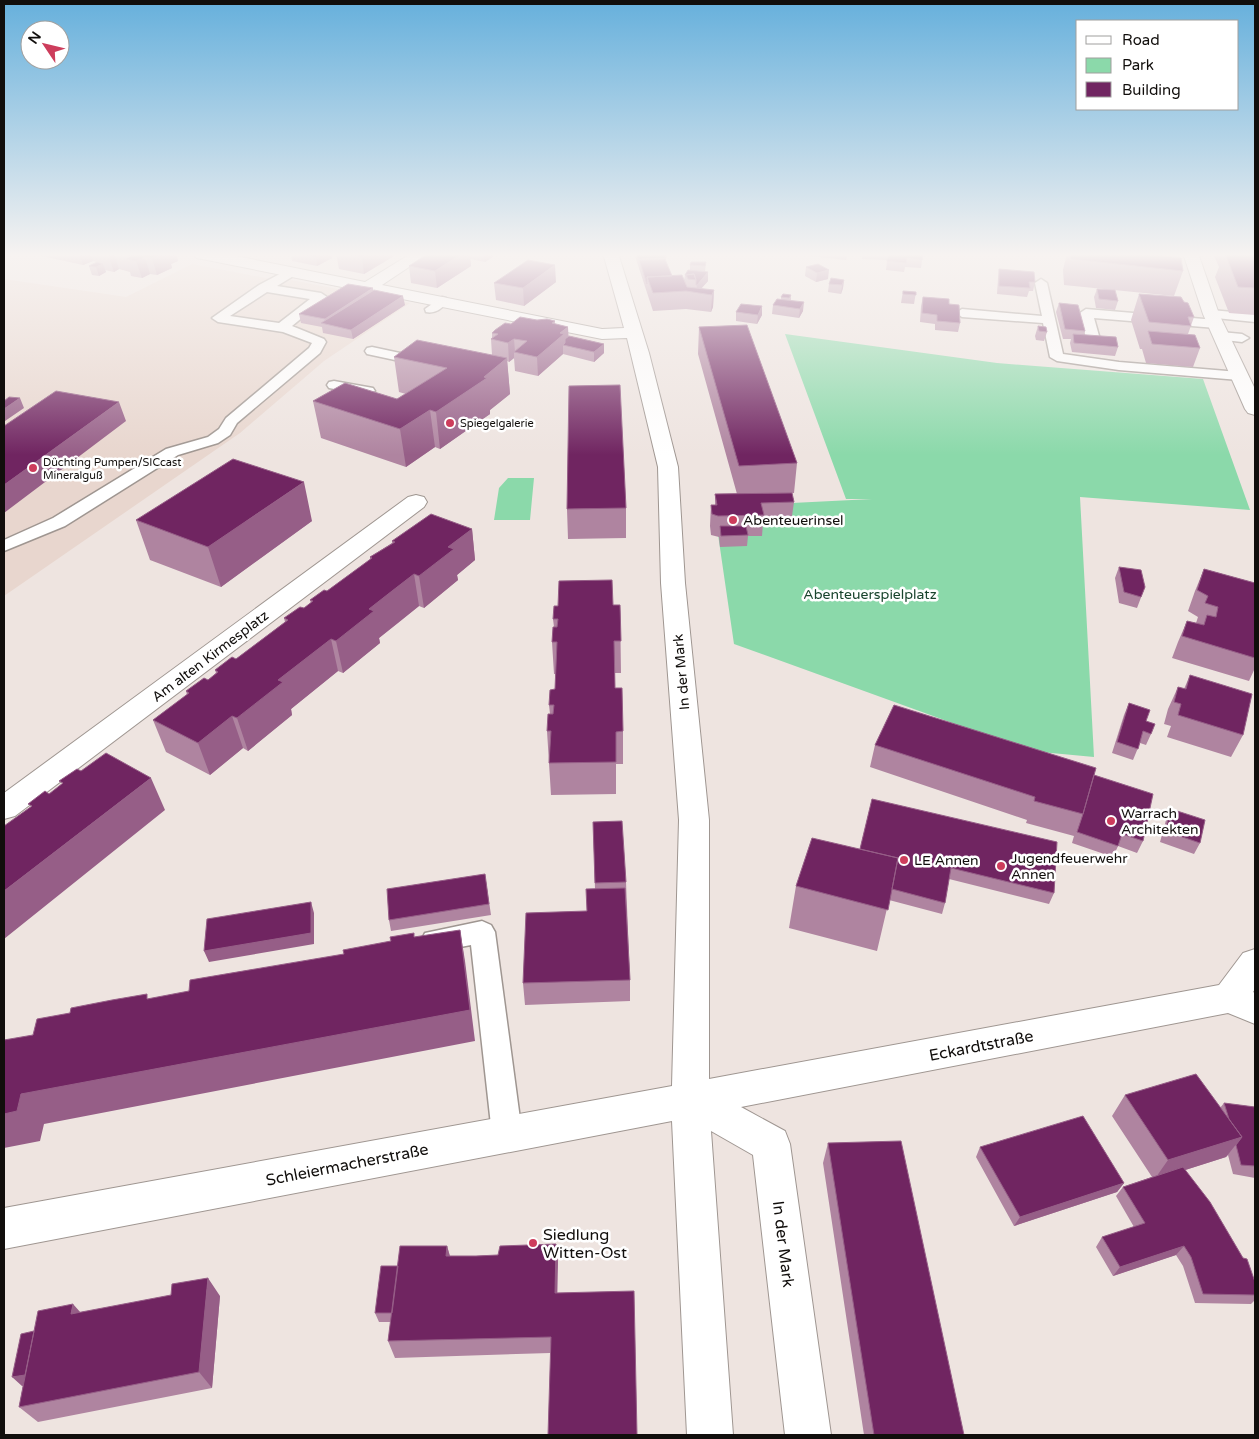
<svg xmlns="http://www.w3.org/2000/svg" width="1259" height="1439" viewBox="0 0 1259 1439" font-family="'Varela Round',sans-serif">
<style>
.built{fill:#e8d6ce}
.green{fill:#8bd9aa}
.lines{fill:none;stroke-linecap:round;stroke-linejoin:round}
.lane-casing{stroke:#9f9691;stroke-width:3}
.street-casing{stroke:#9f9691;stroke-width:2}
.lane{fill:#fff;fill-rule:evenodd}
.street{fill:#fff;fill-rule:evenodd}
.wall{fill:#af84a0}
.shaded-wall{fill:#965e87}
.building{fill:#702561;stroke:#965e87}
.poi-dot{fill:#cd3d5c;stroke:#fff;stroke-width:2}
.labels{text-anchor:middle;stroke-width:5;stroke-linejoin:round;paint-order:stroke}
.far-poi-label{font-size:11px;fill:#110e0c;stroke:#fff;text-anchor:start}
.poi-label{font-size:14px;fill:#110e0c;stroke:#fff;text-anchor:start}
.park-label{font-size:14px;fill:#19442d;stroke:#fff}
.street-label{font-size:14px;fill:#110e0c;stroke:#fff}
.near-street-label{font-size:16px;fill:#110e0c;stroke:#fff}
.near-poi-label{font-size:16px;fill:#110e0c;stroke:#fff;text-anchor:start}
</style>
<rect width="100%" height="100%" fill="#eee4e0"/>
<path class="built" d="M192 264 287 282 291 280 410 303 324 361 240 433 4 596V279L126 297Z"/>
<path class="green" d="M785 334 997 363 1203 379 1250 510 1080 497 1094 757 1030 751 734 644 714 507 872 499H846Z
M508 478H534L530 520H494L499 488Z"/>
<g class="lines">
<g class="lane-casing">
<path id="lane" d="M291 268 297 272 295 275 277 286 321 293 327 297 292 326 324 339 326 342 320 353 237 423 230 435 218 443 178 455 65 526 4 551V540L53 518 166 449 208 437 219 429 226 418 309 348 312 343 283 332 218 322 212 318 259 285ZM267 292 310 299 279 323 230 316Z
M1041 279 1047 283 1063 354 1119 362 1239 372 1246 376 1239 380 1119 370 1057 361 1050 357 1043 323 962 317 956 313 962 309 1042 316 1035 283Z
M442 297 446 298 448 301C443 308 435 314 426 312L425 309Z
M1086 309 1216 320 1223 324 1216 328 1094 318 1101 343 1094 347 1087 343 1080 313Z
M1211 310 1255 314V322L1206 317 1205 314 1206 311Z
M1221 332 1242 334 1249 338 1242 342 1216 339 1214 336Z
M372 347 428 359 430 362 423 366 367 354 365 351 367 348Z
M334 381 373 388 375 391 368 395 329 388 327 385 329 382Z
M482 921 491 925 495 932 522 1134 518 1144 507 1148 496 1144 492 1134 471 945 434 952 425 949 421 941 425 933Z"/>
</g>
<g class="street-casing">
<path id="street" d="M190 253H221L365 282 412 253H430L382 285 602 329 624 328 603 253H618L649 353 678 467 685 583 709 820V1079L1219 985 1243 953 1255 949V989L1253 992 1255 993V1024L1228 1013 741 1107 785 1131 790 1144 831 1435H785L753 1155 711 1131 733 1435H687L672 1121 4 1249V1208L672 1086 679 820 661 583 658 467 627 338 602 339 197 258Z
M1183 253H1198L1219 314 1255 389V415L1248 413 1245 409 1203 314Z
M416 495 424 497 427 502 424 507 15 816 4 819V793L408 497Z"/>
</g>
<use href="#lane" class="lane"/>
<use href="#street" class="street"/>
</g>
<path class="wall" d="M28 253H176L178 261 171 264 172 268 157 275 150 274 142 278 131 276 130 272 119 269 114 272 105 270 106 272 99 276 92 275 89 266 101 263 93 261 83 265Z
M263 253H278L274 256Z
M291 253H331L332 258 317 266 292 261Z
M336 253H399L364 274 339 269Z
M429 253H493L494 256 485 262 470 259 471 266 437 288 411 283 409 266Z
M634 253H665L666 258V262L672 276 684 280 685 275 690 270V265L706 262 705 272 708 281 701 289 714 290 713 307 711 312 686 309 653 311Z
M678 253H693V254Z
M798 253H848L846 260 801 255Z
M862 253H901V254H923L921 268 905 267 904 272 886 270 887 261 886 260 862 259Z
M1067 253H1178L1177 258 1183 271 1174 296 1064 285 1063 270Z
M1215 253H1255V315L1229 313 1215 277 1219 267 1214 256Z
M806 267 828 279 816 282 805 276Z
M999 269 1035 282 1033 291H1029L1027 297 997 294 998 278Z
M844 280 843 288 841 294 828 292 829 284Z
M556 282 524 306 496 300 494 283Z
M1097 289 1118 301 1115 310 1096 308 1094 297Z
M373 291 405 305 353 339 323 333 322 327 301 323 299 314Z
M903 291 916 292 914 304 901 303Z
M1139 294 1184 302 1194 317 1188 334 1200 348 1193 367 1146 363 1142 349H1140L1131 320Z
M791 295V301L803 311 799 318 772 314 773 305 781 300V297Z
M923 297 949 304 960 323 958 332 935 330V324L920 322 921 306Z
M1059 303 1085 331 1084 335 1118 347 1115 356 1072 352 1070 343 1071 339H1063L1056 312Z
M736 312 762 315 757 324 736 321Z
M537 320 555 321V324L569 336 604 344V353L594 362 563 354 538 376 515 371 514 358 509 362 507 361 510 394 490 410V414L440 449 435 447 406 467 321 438 313 401 397 399 406 394 399 392 394 357 492 355 491 339 492 338V333L511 324Z
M1038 326 1047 332 1044 341 1036 340 1035 336Z
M699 327 797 463 794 493H792L794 502 791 523H763L762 536H748L747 546 720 547 719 537 711 535 710 526 711 505H715V494H737L698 354Z
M626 508V538L568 539 567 509Z
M136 520 312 521 221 587 150 560Z
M472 529 475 560 457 575 458 580 424 608 419 606 398 623 379 638 380 643 343 673 338 671 291 709 292 715 248 751 243 748 210 775 166 752 153 720 187 695 186 691 208 680 216 673 215 670 236 659 285 622 284 618 304 608 311 603 310 600 327 591 370 560V557L392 543V541Z
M1119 567 1145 587 1137 608 1119 603 1115 578Z
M1204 569 1255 583V668L1249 681 1172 658 1178 642 1187 621 1196 623 1198 617 1188 611 1195 591Z
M613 605H620L621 673H615V688L623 731V764H616V794L551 795 547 731 550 714 549 705 555 689V674H554L552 642 554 627 553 619Z
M1190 675 1243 735 1231 757 1167 737 1171 726 1164 724 1168 709 1178 687 1184 689Z
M1129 703 1146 721 1151 734 1146 745 1140 743 1133 760 1112 753 1124 715Z
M875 745 1094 775 1143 841 1137 853 1118 846 1113 857 1072 843 1074 836 1026 823 1027 820 870 767Z
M872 799 1054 893 1049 904 949 879 945 903 942 914 889 900 877 951 789 928 796 886 860 849Z
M1171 809 1200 843 1194 854 1160 842 1166 820Z
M593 822 626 882 630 980V1001L525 1005 523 983 587 911 595 889Z
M485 874 491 915 391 931 389 920Z
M1125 1095 1220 1108 1224 1103 1255 1107V1178L1233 1174 1228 1155 1226 1157 1185 1170 1255 1282V1300L1251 1304 1195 1303 1183 1266 1176 1255 1113 1276 1096 1247 1102 1237 1134 1227 1116 1196 1123 1187 1152 1177 1112 1116Z
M828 1143 964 1435H864L823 1163Z
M980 1147 1124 1183 1117 1192 1014 1226 976 1157Z
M556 1244 558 1262 550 1353 395 1358 388 1341 391 1322H379L375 1313 398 1266 447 1246 450 1256H476L498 1255Z
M220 1296 212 1388 38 1422 19 1407 23 1385 22 1386 34 1331 81 1312Z"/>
<path class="shaded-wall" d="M79 253H90L93 261 83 265Z
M111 253H114L119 269 114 272 108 255Z
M162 253H176L178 261 171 264 172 268 157 275 152 258Z
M323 253H331L332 258 317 266 316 257Z
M367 253H399L364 274 362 257Z
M463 253H470L471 266 437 288 435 271Z
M484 253H493L494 256 485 262Z
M145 257 150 274 142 278 136 261Z
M103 264 106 272 99 276 96 267Z
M555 265 556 282 524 306 523 288Z
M829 270 828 279 816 282 817 273Z
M708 272V281L697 293 696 292 697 285Z
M844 280 843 288 841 294 842 285Z
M373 288 374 297 326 324 325 319Z
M714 290 713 307 711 312 712 295Z
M403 296 405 305 353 339 351 330Z
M804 302 803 311 799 318 800 309Z
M762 306V315L757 324 758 315Z
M568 327 569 345H563V354L538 376 537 357 560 333Z
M514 339 515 352H514V358L509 362 508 343Z
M604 344V353L594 362V352Z
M507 358 510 394 490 410V414L440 449 436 412 484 377Z
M20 398 24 408 5 421 4 418V409Z
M119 402 126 421 4 513V485Z
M430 410 435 447 406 467 400 429Z
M304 482 312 521 221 587 208 547Z
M472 529 475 560 457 575 458 580 424 608 419 576 448 547Z
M414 574 419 606 379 638 380 643 343 673 336 641 369 609Z
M331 639 338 671 291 709 292 715 248 751 237 718 278 680Z
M232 716 243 748 210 775 198 743Z
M151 778 165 810 4 939V891Z
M311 902 314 913V944L209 962 204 951Z
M460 930 465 961 475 1041 44 1124 40 1141 4 1148V1114L21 1094Z
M1242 1137 1226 1157 1154 1180 1168 1160Z
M1124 1183 1117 1192 1014 1226 1020 1217Z
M556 1244 558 1262 557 1310 555 1293Z
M447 1246 452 1264 446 1256Z
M1184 1246 1176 1255 1113 1276 1120 1267Z
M208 1278 220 1296 212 1388 199 1372Z
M73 1304 89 1322 71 1314Z
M36 1372 45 1380 22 1386 12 1377Z"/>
<path class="building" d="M118 253H162L152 258 145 257 136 261 126 259 131 256Z
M296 253H323L316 257Z
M344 253H367L362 257Z
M429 253H463L435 271 409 266Z
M636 253H665L666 258 638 259Z
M889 253H900V254H923L922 260 907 258 906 263 887 261Z
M1070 253H1138L1181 258 1183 271 1071 259Z
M1225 253H1255V288L1238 287Z
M665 259 672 276 647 277V284L639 260Z
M528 260 555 265 523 288 494 283Z
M97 262 103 264 96 267 89 266Z
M691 262H706L705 266 690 265Z
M818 264 829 270 817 273 806 267Z
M999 269 1034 272 1035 282H1029L1030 288 999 286Z
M688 270 708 272 697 285H696V280L694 274 685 275Z
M694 274 696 280 688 279 686 275Z
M682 275 687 287 714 290 712 295 686 291 653 293 647 277Z
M831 278 844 280 842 285 829 284Z
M348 284 373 288 325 319 299 314Z
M1097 289 1115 290 1118 301 1099 299Z
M374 290 403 296 351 330 321 323Z
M903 291 916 292V295L903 294Z
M783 294 791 295 789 298 781 297Z
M1139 294 1181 297 1184 302 1188 303 1194 317H1188L1191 326 1149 322Z
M923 297 949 299V304L959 305 960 323 937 321V315L922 313Z
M777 299 804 302 800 309 773 305Z
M1059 303 1078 305 1085 331 1065 329Z
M741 304 762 306 758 315 736 312Z
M520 317 537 320 547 319 555 321 552 323 568 327 560 333 564 334 537 357 514 352 527 341 514 339 508 343 491 339 498 334 492 333 495 330 505 323 511 324Z
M747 325 797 463 739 466 699 327Z
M1038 326 1046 327 1047 332 1039 331Z
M1148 331 1195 335 1200 348 1152 344Z
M1073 334 1116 337 1118 347 1074 343Z
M569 336 604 344 594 352 563 345 565 343V339Z
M417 340 507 358 484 377 487 378 436 412 430 410 400 429 313 401 345 383 397 399 447 368 394 357Z
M620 385 626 508 567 509 569 386Z
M56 391 119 402 4 485V426Z
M9 397 20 398 4 409V401Z
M233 459 304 482 208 547 136 520Z
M792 493 794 502 761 503 764 515 718 516 712 514 711 505H717L715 494Z
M431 514 472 529 448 547 454 549 419 576 414 574 392 591 369 609 374 611 336 641 331 639 278 680 283 682 237 718 232 716 198 743 153 720 189 693 186 691 204 678 208 680 218 672 215 670 232 657 236 659 288 620 284 618 300 607 304 608 313 601 310 600 324 590 327 591 372 558 370 557 395 542 392 541Z
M720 526H746L748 535 721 536Z
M1119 567 1141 570 1145 587 1141 597 1124 592Z
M1204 569 1255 583V658L1182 636 1187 621 1204 625 1207 615 1216 617 1218 607 1205 603 1208 596 1197 590Z
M612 580 613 605H620L621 641H614L615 688H622L623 731 616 732V762L549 763 551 731H547L548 714H553L554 705H549L550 690 555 689 557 642H552L553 627H557L558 619H553L554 606H558L559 581Z
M1190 675 1252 694 1243 735 1178 715 1181 704 1174 702 1178 687 1186 689Z
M1129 703 1150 710 1146 721 1155 724 1151 734 1143 731 1138 749 1117 742Z
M894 705 1096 768 1083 814 1034 801 1035 797 875 745Z
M106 753 151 778 4 891V826L32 806 28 804 45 791 49 794 63 783 59 781 77 769 81 771Z
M1094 775 1153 794 1143 841 1122 834 1118 846 1077 832 1083 814Z
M872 799 1057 842 1054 893 951 868 945 903 892 889 898 858 860 849Z
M1171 809 1205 820 1200 843 1165 831Z
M622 821 626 882 595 883 593 822Z
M812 838 898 858 888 910 796 886Z
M485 874 489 904 389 920 387 889Z
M625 888 630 980 523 983 526 913 587 911 586 889Z
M311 902V933L204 951 207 919Z
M460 930 470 1010 21 1094 17 1111 4 1114V1040L33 1035 37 1019 70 1013 71 1008 112 1000 147 994V999L189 991 190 980 344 954 343 950 391 941 390 937 414 933V937Z
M1196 1074 1242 1137 1168 1160 1125 1095Z
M1224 1103 1255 1107V1166L1241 1165 1236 1145 1242 1137 1229 1119Z
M1083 1116 1124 1183 1020 1217 980 1147Z
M901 1141 964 1435H874L828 1143Z
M1183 1167 1210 1202 1243 1258 1247 1259 1255 1282V1295L1203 1294 1191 1257 1184 1246 1120 1267 1102 1237 1145 1223 1123 1187Z
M556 1244 555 1293 634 1291 637 1435H548L551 1337 388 1341 400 1246H447L446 1256H476L498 1255 500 1246Z
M381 1266H398L392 1313H375Z
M208 1278 199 1372 19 1407 38 1311 73 1304 71 1314 171 1295 172 1284Z
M34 1331 25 1375 12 1377 21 1334Z"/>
<linearGradient id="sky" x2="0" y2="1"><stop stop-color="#66b0dc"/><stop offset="0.56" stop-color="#f7f3f1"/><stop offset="1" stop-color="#f7f3f1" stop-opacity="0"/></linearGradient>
<rect width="1259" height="455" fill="url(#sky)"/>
<g class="poi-dot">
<circle cx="450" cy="423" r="5"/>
<circle cx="33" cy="468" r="5"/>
<circle cx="733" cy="520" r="5"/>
<circle cx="1111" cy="821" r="5"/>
<circle cx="904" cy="860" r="5"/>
<circle cx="1001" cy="866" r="5"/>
<circle cx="533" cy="1243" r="5"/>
</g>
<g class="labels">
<g class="far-poi-label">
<text x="460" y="427">Spiegelgalerie</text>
<text x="43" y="466">Düchting Pumpen/SICcast<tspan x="43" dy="13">Mineralguß</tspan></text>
</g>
<g class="poi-label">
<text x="743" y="525">Abenteuerinsel</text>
<text x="1121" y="818">Warrach<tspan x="1121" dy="16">Architekten</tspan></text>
<text x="1011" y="863">Jugendfeuerwehr<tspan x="1011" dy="16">Annen</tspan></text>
<text x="914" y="865">LE Annen</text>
</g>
<g class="park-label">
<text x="870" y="599">Abenteuerspielplatz</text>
</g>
<g class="street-label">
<text transform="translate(210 656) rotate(-37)" y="5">Am alten Kirmesplatz</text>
<text transform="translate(681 672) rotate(-95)" y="5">In der Mark</text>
</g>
<g class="near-street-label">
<text transform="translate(981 1045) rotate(-11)" y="6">Eckardtstraße</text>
<text transform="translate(347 1164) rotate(-11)" y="6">Schleiermacherstraße</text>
<text transform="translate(784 1244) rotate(83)" y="6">In der Mark</text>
</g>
<g class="near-poi-label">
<text x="543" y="1240">Siedlung<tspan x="543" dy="18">Witten-Ost</tspan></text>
</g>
</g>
<rect width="1259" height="1439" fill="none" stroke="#110e0c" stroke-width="10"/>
<rect x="1076" y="20" width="162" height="90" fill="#ffffff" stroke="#a09f9e"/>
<rect x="1086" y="36" width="25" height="8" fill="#ffffff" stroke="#a09f9e"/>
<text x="1122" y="45" font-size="15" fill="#110e0c">Road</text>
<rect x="1086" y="58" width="25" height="15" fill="#8bd9aa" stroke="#a09f9e"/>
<text x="1122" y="70" font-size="15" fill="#110e0c">Park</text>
<rect x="1086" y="82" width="25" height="15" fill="#702561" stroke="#a09f9e"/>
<text x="1122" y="95" font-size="15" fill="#110e0c">Building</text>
<g transform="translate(45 45) rotate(305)"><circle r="24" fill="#ffffff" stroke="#a09f9e"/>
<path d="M0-4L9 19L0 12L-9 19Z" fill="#cd3d5c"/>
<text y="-8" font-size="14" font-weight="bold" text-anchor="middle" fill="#110e0c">N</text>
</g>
</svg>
